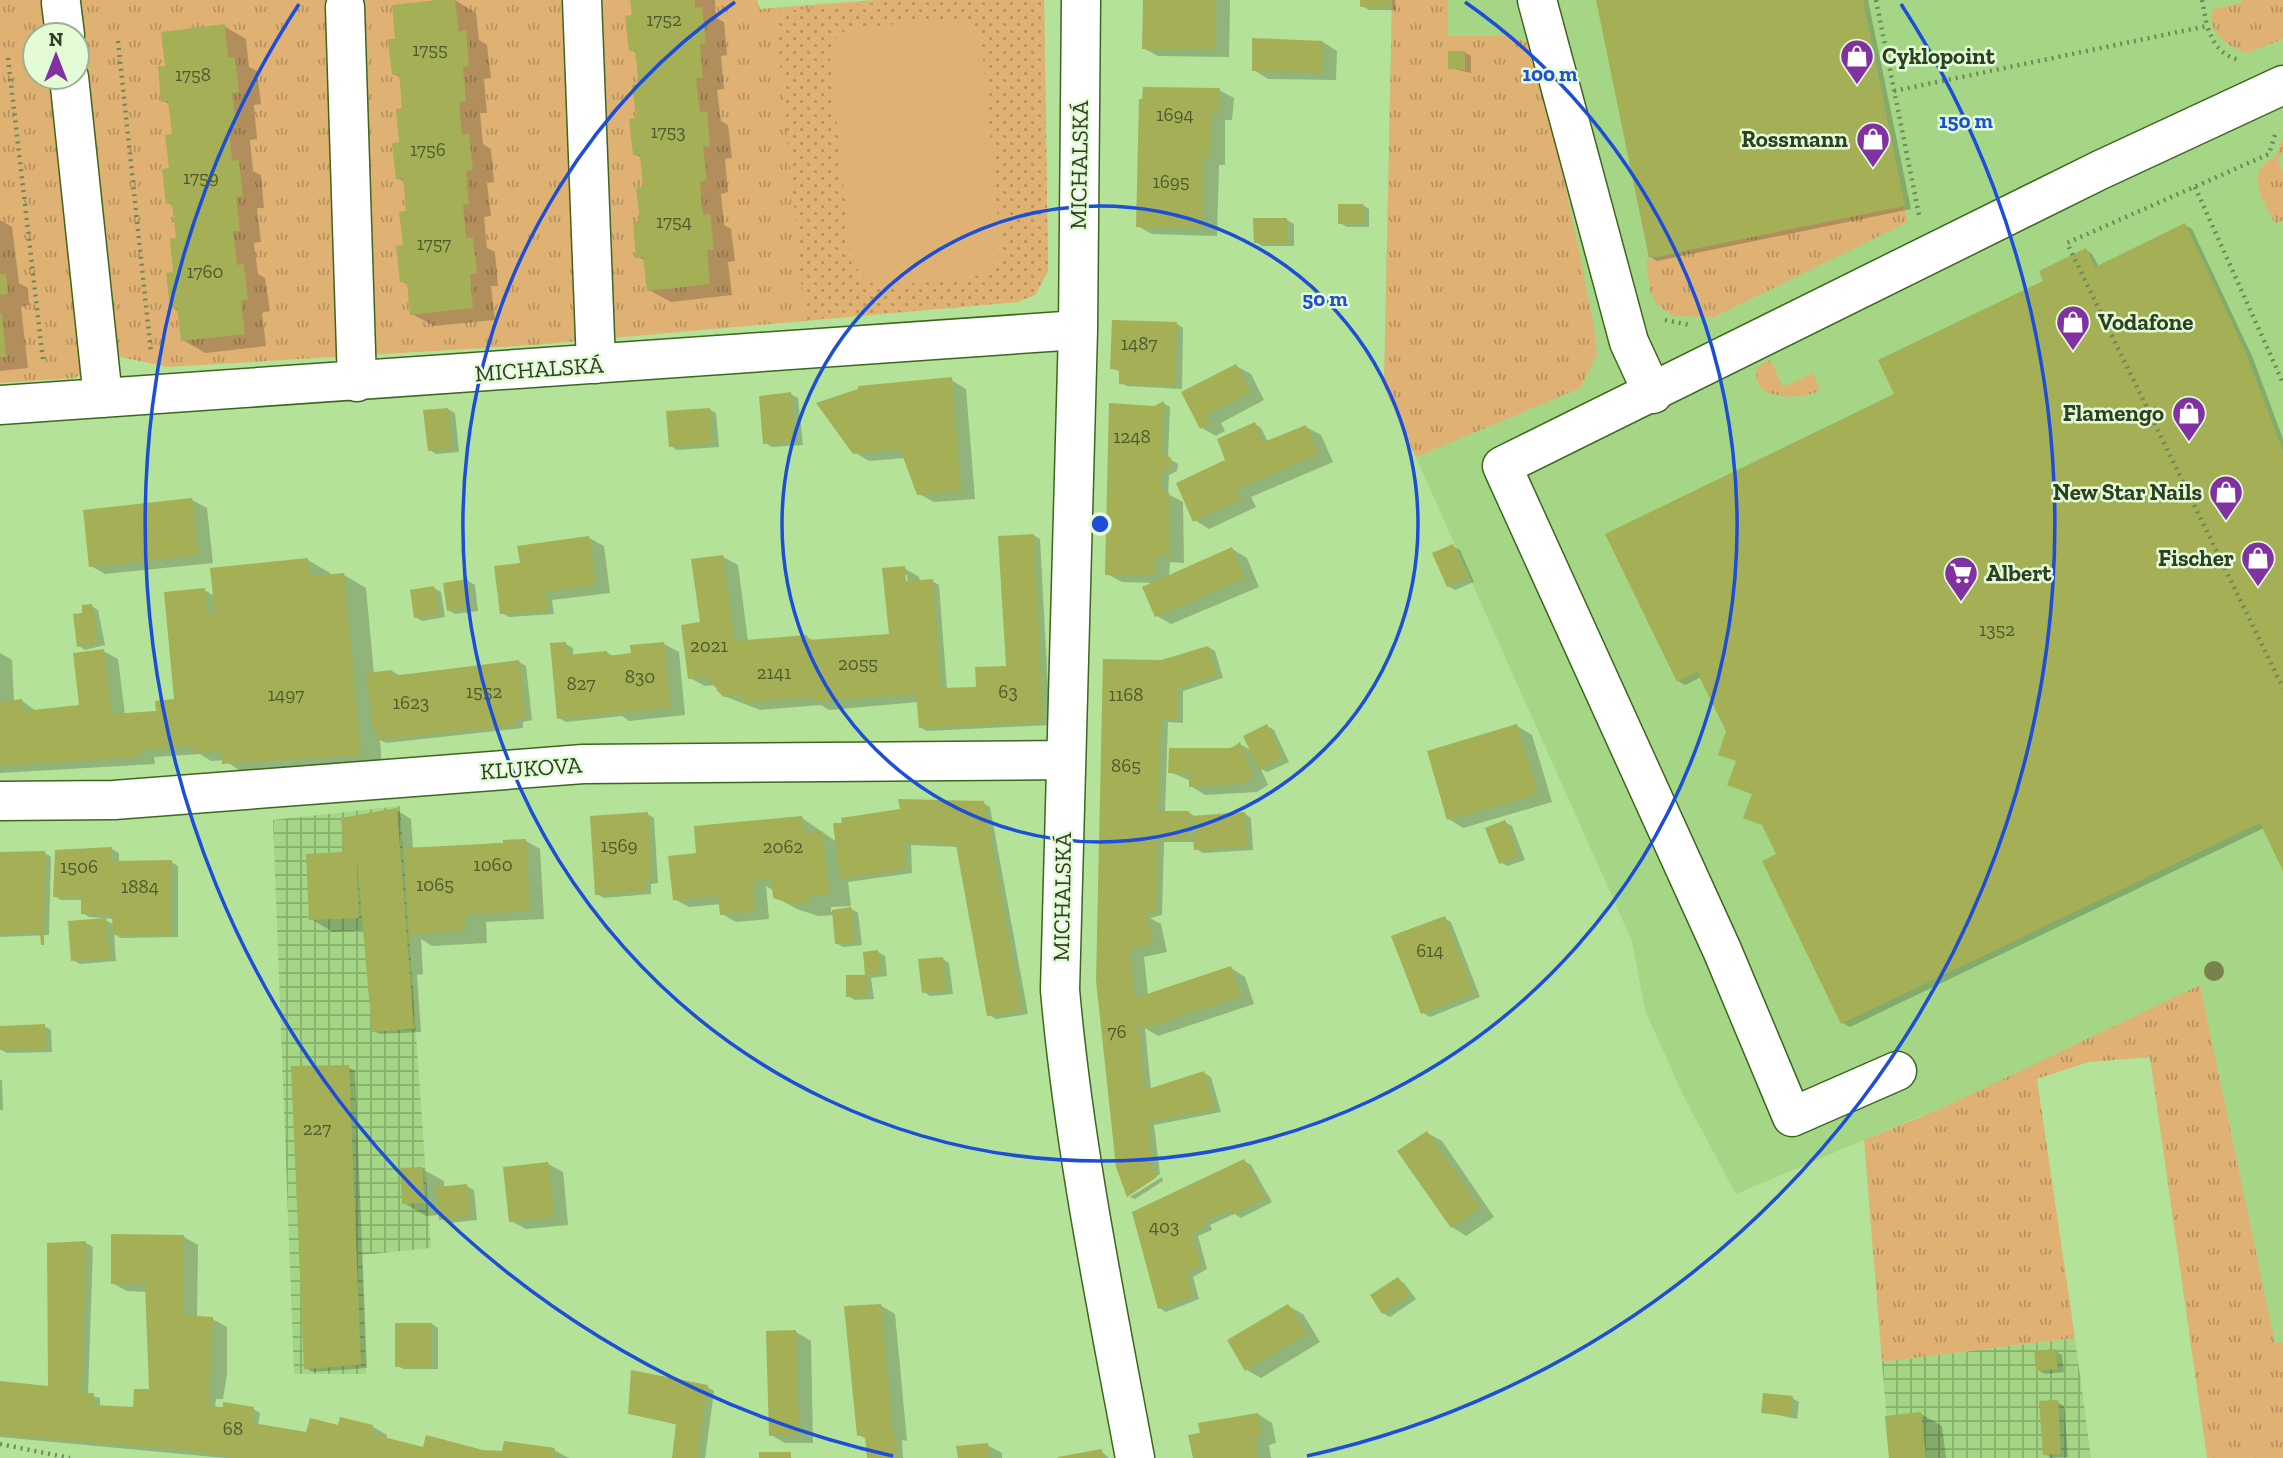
<svg xmlns="http://www.w3.org/2000/svg" width="2283" height="1458" viewBox="0 0 2283 1458" font-family="'Zilla Slab',serif">
<style>
.built{fill:#a4d686}
.industrial{fill:url(#industrial-grid)}
.grass{fill:url(#grass-tufts);fill-rule:evenodd}
.park{fill:url(#park-dots)}
.pitch{fill:#dfb274}
.shadow{fill:#0003;fill-rule:evenodd}
.building{fill:#a5af56}
.lines{fill:none;stroke-linecap:round;stroke-linejoin:round}
.minor-casing{stroke:#3e661f;stroke-width:41}
.path{stroke:#6c8a58;stroke-width:4.5;stroke-dasharray:2 5;stroke-linecap:butt}
.minor{stroke:#fff;stroke-width:38}
.tree{fill:#79814d}
.ring{fill:none;stroke:#1d4ed8;stroke-width:3.5}
.labels{text-anchor:middle;stroke-width:5;stroke-linejoin:round;paint-order:stroke}
.number-label{font-size:19px;fill:#4c5c2f}
.poi-label{font-size:23px;font-weight:bold;fill:#2e4022;stroke:#e3fbd6;text-anchor:end}
.street-label{font-size:23px;fill:#2e4022;stroke:#e3fbd6}
.centre{fill:#1d4ed8;stroke:#e3fbd6;stroke-width:3.5}
.ring-label{font-size:21px;text-anchor:middle;font-weight:bold;fill:#1d4ed8;stroke:#e3fbd6;stroke-width:5;stroke-linejoin:round;paint-order:stroke}
</style>
<defs>
<pattern id="industrial-grid" width="8" height="8" patternUnits="userSpaceOnUse" patternTransform="scale(1.75)"><rect width="8" height="8" fill="#a4d686"/><path d="M0 4h8M4 0v8" fill="none" stroke="#86af6d"/></pattern>
<pattern id="grass-tufts" width="24" height="20" patternUnits="userSpaceOnUse" patternTransform="scale(1.75)"><rect width="24" height="20" fill="#dfb274"/><path d="M3 7l-1-3M5 7V3M7 7l1-3M15 17l-1-3M17 17v-4M19 17l1-3" fill="none" stroke="#b5925f"/></pattern>
<pattern id="park-dots" width="8" height="8" patternUnits="userSpaceOnUse" patternTransform="scale(1.75)"><rect width="8" height="8" fill="#dfb274"/><path d="M2 2h.1M6 6h.1" fill="none" stroke="#b5925f" stroke-width="1.8" stroke-linecap="round"/></pattern>
</defs>
<rect width="100%" height="100%" fill="#b4e298"/>
<path class="built" d="M1392 0H2283V1342L2194 1364 2150 1057 2088 1062 1918 1117 1736 1194 1683 1095 1645 1010 1632 941 1384 386Z"/>
<path class="industrial" d="M400 806 431 1248 362 1255 366 1374H294L273 820Z
M2075 1338 2091 1458H1890L1882 1362Z"/>
<path class="grass" d="M0 0H757L760 9 875 0H1044L1048 271 1035 295 1017 302 534 345 168 367 120 357 74 378 0 383ZM35 35H77V77H35Z
M1392 0H1448V36H1510L1532 44 1544 81 1594 326 1597 355 1580 388 1416 457 1384 386Z
M2242 0H2283V39L2246 53C2228 46 2205 32 2213 9L2242 3Z
M2283 137V154L2277 158 2283 172V220L2275 224C2262 198 2243 173 2276 156Z
M1903 204 1908 222 1714 317 1673 316 1657 305 1650 291 1646 260Z
M1770 360 1783 387 1813 373 1820 391C1801 399 1749 403 1757 367Z
M2200 985 2275 1343 2283 1342V1458H2207L2150 1057 2088 1062 2037 1079 2075 1338 1882 1362 1864 1140 1940 1109Z"/>
<path class="park" d="M903 0H1044L1048 271 1035 295 1017 302 805 320 775 12Z"/>
<path class="pitch" d="M953 18 970 22 981 36 1001 251 990 270 977 276 887 286 868 282 851 262 830 56C831 41 837 34 850 29Z"/>
<path class="shadow" d="M455 0 476 13 479 40 487 45 491 78 484 79 487 113H480L483 144 491 149 494 182 487 183 491 216 484 217 487 248 495 252 498 286H491L495 320 434 326 412 314 409 285 401 281 408 213 405 182 397 178 404 110 401 78 394 74 397 40Z
M632 0H715L716 18 724 22 727 55 721 56 724 89 717 90 721 121 728 125 732 158 725 159 728 192 721 194 724 225 731 229 735 261 728 262 732 295 671 302 649 290 646 261 638 257 645 189 642 158 634 154 641 85 638 54 631 50Z
M1145 0H1230L1229 57 1158 56 1143 48Z
M1362 0H1395L1396 10H1369L1362 6Z
M1598 0H1868L1911 209 1657 261 1650 257Z
M224 26 246 39 249 67 257 71 261 104 254 105 257 139 250 140 253 171 261 175 264 208H257L261 242 254 243 258 274 265 278 270 311 262 313 266 346 205 353 183 340 179 312 172 307 178 239 175 207 168 203 174 136 171 105 163 101 166 67Z
M1323 42 1337 51 1336 80 1268 79 1254 70Z
M1464 52 1471 56V73L1450 68Z
M1219 90 1234 98 1232 120H1225V165H1219L1217 236 1152 234 1137 226Z
M1363 205 1369 209V227H1347L1340 223Z
M0 220 12 227 19 283 28 288 29 305 21 307 28 368 0 371Z
M1287 220 1294 224V246H1262L1256 242Z
M2185 225 2192 229 2253 358 2283 439V867L2264 828 1850 1027 1843 1023 1765 862 1779 855 1765 826 1745 818 1753 794 1737 762 1728 730 1701 677 1685 685 1678 681 1896 395 2086 250 2092 254 2099 267Z
M1177 324 1183 328 1182 389 1127 386 1121 383V372L1112 368Z
M1236 366 1251 374 1264 400 1221 423 1225 431 1216 436 1202 428 1183 393Z
M951 380 966 389 975 499 934 502 919 494 905 458 869 461 854 452Z
M791 394 798 398 803 445 772 447 765 443Z
M1163 403 1170 407 1168 458 1178 464 1177 471 1169 475 1168 494 1183 502 1184 563 1170 562 1169 577 1232 549 1247 558 1259 587 1171 624 1157 616 1154 583 1122 582 1107 574 1155 408Z
M448 409 455 413 459 452 436 454 430 450Z
M709 409 716 413 719 447 677 450 671 446Z
M1255 424 1261 428 1269 444 1306 427 1321 435 1333 462 1251 497 1256 507 1209 529 1195 520Z
M192 500 207 508 213 563 105 574 91 566Z
M1033 535 1040 539 1050 725 927 731 920 727 918 702 829 710 821 705 760 710 724 696 717 691 716 685 705 686 690 678 702 624 723 557 738 565 748 641 807 637 814 641 890 635 904 568 919 577 920 582 932 581 939 585 947 690 977 688 1008 668ZM904 575H907L909 594Z
M589 538 604 546 610 593 552 600 554 614 509 617 502 613 521 564Z
M1453 546 1460 550 1474 582 1455 590 1448 586Z
M308 560 330 573V576L344 575 366 588 374 674 392 671 399 675 519 662 526 666 532 720 523 722V728L386 743 380 740 382 766 246 775 224 760 211 761 200 754 154 757 155 764 0 773V653L12 660 14 701 21 700 36 711 81 707 103 651 118 659 125 715 158 713 176 701 204 590 215 596Z
M468 581 475 585 478 611 455 614 448 610Z
M434 588 441 592 445 617 422 621 416 617Z
M91 606 98 610 105 645 85 650 79 646 84 614Z
M566 644 573 648V656L606 652 613 656 633 655 664 644 679 652 685 715 629 721 622 716 566 722 559 718Z
M1208 647 1215 651 1223 678 1183 691V723L1168 722 1165 812H1188L1196 817 1245 814 1251 818 1253 850 1203 853 1196 849 1195 842H1164L1162 915 1150 918 1161 924 1167 952 1144 957 1148 995 1231 968 1245 977 1254 1004 1158 1036 1145 1028 1151 1090 1204 1073 1211 1077 1221 1112 1154 1125 1160 1174 1130 1192V1197L1097 980 1161 662Z
M1267 726 1274 730 1289 762 1267 772 1261 769 1268 785 1257 792 1205 795 1191 786V781L1170 772 1240 744 1252 751Z
M1517 726 1532 735 1552 802 1463 828 1449 819Z
M983 803 990 807 1028 1014 996 1019 989 1015 958 847 911 845 912 873 848 882 851 906 831 907V912L850 908 858 913 862 945 843 947 836 943 834 915 818 916 797 909 775 897 774 891 766 886 769 919 736 922 722 914 721 904 689 907 674 899 698 855 802 818 837 842Z
M396 810 411 819 413 849 526 841 540 849 544 919 486 922 487 943 432 946 421 939 423 974 417 975 421 1032 380 1034 373 1031 364 930 333 932 311 919 346 853Z
M647 814 654 818 658 883 651 884V894L604 898 597 894Z
M1505 822 1512 826 1525 860 1507 866 1500 862Z
M112 849 119 853V863L171 862 178 866V937L121 938 114 934 116 961 80 964 73 960 104 919 114 925V919L89 917 83 913V900H61L55 896Z
M45 853 51 857 49 935 0 937V855Z
M1444 918 1451 922 1480 997 1430 1017 1423 1013Z
M878 952 885 956 887 976 871 978 874 999 855 1000 848 996V977H867L865 953Z
M943 959 949 963 953 994 930 996 924 992Z
M44 1026 51 1030 52 1052 7 1053 0 1049V1028Z
M348 1067 355 1071 367 1368 313 1372 306 1368Z
M0 1080H2L3 1110H0Z
M1427 1133 1442 1141 1494 1217 1466 1236 1452 1227Z
M1244 1161 1251 1165 1272 1202 1241 1218 1234 1214 1210 1225 1212 1230 1198 1236 1207 1269 1193 1277 1199 1299 1166 1312 1159 1308 1134 1213Z
M548 1164 563 1172 568 1225 526 1229 511 1221Z
M422 1169 444 1181V1188L467 1186 474 1190 477 1220 448 1223 440 1215 426 1216 404 1203Z
M1162 1177 1163 1181 1135 1199 1130 1197Z
M184 1237 198 1245 197 1318 212 1319 227 1327V1374L223 1399H216L215 1408 253 1409 260 1413 258 1425 306 1433 339 1427 342 1419 373 1427 387 1435V1439L424 1449 483 1452 554 1450 569 1458H225L0 1437V1383L50 1388 49 1245 86 1243 93 1247 88 1395 100 1398V1407L135 1409 151 1391 147 1292 127 1291 112 1283Z
M1398 1279 1404 1283 1416 1299 1390 1317 1383 1313Z
M880 1305 895 1314 907 1441 902 1440 903 1458H869L868 1440 859 1435Z
M1288 1306 1303 1314 1320 1342 1261 1378 1247 1370Z
M432 1324 438 1328V1369H404L397 1366Z
M796 1332 811 1341 813 1443H785L771 1435Z
M2055 1351 2062 1355 2064 1372 2045 1374 2038 1370Z
M707 1387 714 1391 705 1458H673L678 1425 630 1413Z
M1792 1398 1799 1402 1797 1419 1763 1412Z
M2057 1402 2064 1406 2068 1457 2051 1458 2045 1454Z
M1258 1414 1272 1423 1276 1443 1269 1445 1271 1458H1195Z
M1921 1414 1942 1426 1946 1458H1891Z
M987 1445 1002 1453V1458H959Z
M1101 1451 1109 1458H1065Z"/>
<path class="building" d="M437 0H455L459 32 466 30 469 66 463 67 466 101 459 102 462 135 469 134 473 170 466 171 469 204 463 205 466 238H473L477 274H470L473 308 410 315 407 282H400L396 246 403 245 399 212 406 211 403 178 396 179 392 143 399 142 396 109 402 108 399 74 392 75 388 39H395L392 5Z
M630 0H695V8L702 7 706 43 700 44 703 78H696L700 112 707 111 710 146 703 147 707 180 700 182 703 215 710 214 714 250H707L710 284 647 291 643 257 636 258 633 222 640 221 636 188 643 187 640 154 633 155 629 119 636 118 632 85 639 84 635 51H629L625 16 632 15Z
M1143 0H1216L1215 50 1142 49Z
M1360 0H1389V7H1360Z
M1596 0H1863L1905 206 1649 258Z
M225 24 228 58 235 57 239 92 232 93 236 127 229 128 232 161 239 160 243 196 236 197 240 231H233L237 265 244 264 248 299 241 301 245 334 181 341 177 308H170L166 273 173 272 170 238H176L172 204H166L162 169 169 168 165 135 172 134 168 101 161 102 158 66H165L161 32Z
M1252 38 1323 41 1322 73 1252 71Z
M1448 51H1465V70L1448 69Z
M1143 87 1220 88 1218 113H1211L1210 158H1204L1203 228 1136 227 1139 99H1142Z
M1338 204H1363V224H1338Z
M1253 218H1287L1288 243H1254Z
M2185 223 2246 353 2283 452V871L2260 823 1841 1024 1762 861 1776 854 1762 825 1743 818 1752 794 1727 785 1736 761 1718 755 1726 731 1697 672 1677 682 1605 534 1894 394 1878 360 2043 281 2039 271 2086 248 2095 267Z
M0 274H6L8 294 0 295Z
M2 313 6 357H0V314Z
M1112 320 1177 322 1175 386 1119 384V370L1110 369Z
M1236 364 1251 392 1207 415 1211 422 1200 429 1181 392Z
M952 377 961 491 917 495 900 449 853 454 816 403 858 389V386Z
M791 392 796 442 763 444 759 396Z
M1164 401 1162 453 1171 458V467L1162 471V491L1169 492 1170 556 1156 555 1155 576 1105 575 1109 403 1154 406Z
M448 408 453 449 428 451 423 410Z
M710 408 713 444 669 447 666 411Z
M1255 422 1264 442 1306 425 1319 454 1237 489 1242 499 1193 522 1176 483 1225 460 1217 439Z
M192 498 199 555 89 567 83 510Z
M1034 534 1043 722 919 728 916 694 813 702 812 697 743 703 742 694 723 697 707 677 688 679 681 625 700 622 691 559 723 555 735 641 807 635 808 640 889 634 882 568 905 566 906 581 933 579 941 688 976 687 975 667 1006 666 998 536Z
M589 536 596 585 546 592 548 611 500 614 494 566 520 563 517 546Z
M1453 544 1468 578 1447 587 1432 553Z
M1232 547 1245 578 1155 617 1142 587Z
M308 558 310 576 344 573 361 755 222 764 221 752 194 753 193 746 140 750 141 757 0 766V702L22 699 23 711 79 705 73 653 104 649 112 714 156 711 155 701 174 699 164 592 205 588 208 614H215L210 568Z
M468 579 472 607 447 611 443 583Z
M434 586 439 614 414 618 410 590Z
M92 604 98 642 77 647 73 614 82 613V605Z
M566 642 567 655 607 651V656L631 653 630 645 664 642 671 708 557 719 550 643Z
M1208 646 1217 675 1177 688V720L1161 719 1158 811H1189V839H1158L1156 912 1146 915 1153 944 1130 949 1135 998 1231 966 1241 996 1142 1029 1137 1015 1145 1090 1204 1071 1215 1109 1148 1122 1152 1163 1157 1177 1127 1197 1116 1167 1096 980 1103 659 1161 660Z
M519 660 526 717 516 719 517 725 378 740 376 730 373 731 366 673 392 670 393 676Z
M1267 724 1283 758 1259 770 1243 736Z
M1517 724 1538 794 1447 820 1427 751Z
M1240 742 1254 777 1241 784 1189 787V774L1168 773 1169 748H1232Z
M898 799 984 801 1022 1010 987 1016 956 845 904 842 906 869 840 879 833 823H842L841 818 900 809Z
M397 808 414 1029 372 1032 357 862 359 918 309 920 306 854 344 852 341 818Z
M648 812 652 880 645 881V891L595 895 590 816Z
M1245 812 1247 847 1194 850 1192 816Z
M802 816 804 833 822 831 830 894 809 896 810 903 795 905 773 898 771 879 753 881 755 911 720 915 718 896 673 900 668 856 696 853 694 826Z
M1505 820 1519 856 1499 864 1485 828Z
M526 839 530 911 465 915 466 931 411 934 412 943H409L404 848 503 843V840Z
M112 847V861L172 860V935H113L112 916 81 914V897H53L55 850Z
M45 851 44 945H41L40 932 0 934V852Z
M851 907 855 942 835 944 832 910Z
M1445 916 1474 993 1421 1014 1391 936Z
M106 918 110 958 71 961 68 921Z
M878 950 881 973 865 975 863 952Z
M943 957 947 990 922 993 918 959Z
M846 975H867L868 996 846 997Z
M45 1024V1049L0 1050V1026Z
M349 1065 361 1365 304 1369 291 1066Z
M1427 1131 1480 1208 1451 1228 1397 1151Z
M1244 1159 1266 1198 1232 1215 1228 1211 1204 1221 1206 1226 1192 1233 1201 1265 1187 1273 1193 1296 1158 1309 1132 1212Z
M548 1162 554 1217 509 1222 503 1167Z
M422 1167 425 1203 402 1204 400 1168Z
M467 1184 471 1217 439 1220 436 1187Z
M111 1234 184 1235 183 1315 213 1317 209 1406 223 1407V1402L254 1407 252 1423 306 1432 310 1418 338 1425 340 1417 373 1425 372 1434 423 1447 426 1435 483 1450 502 1451 504 1441 555 1448 553 1458H237L179 1449 0 1435V1381L48 1386 47 1243 86 1241 82 1393H94L93 1405 133 1407 134 1389H149L145 1284H111Z
M1398 1277 1410 1295 1382 1314 1370 1295Z
M881 1304 893 1433H896L897 1458H867L865 1435 857 1436 844 1306Z
M1288 1304 1307 1333 1245 1371 1227 1340Z
M395 1323H432V1367H395Z
M796 1330 799 1435 769 1436 766 1331Z
M2055 1349 2058 1369 2036 1371 2034 1351Z
M631 1370 708 1385 697 1458H672L676 1424 628 1414Z
M1763 1393 1793 1396 1790 1416 1761 1413Z
M2058 1400 2061 1454 2043 1455 2039 1401Z
M1921 1412 1926 1458H1889L1885 1416Z
M1258 1413 1262 1435 1255 1437 1258 1458H1193L1188 1435 1200 1433 1198 1423Z
M988 1443 989 1458H958L956 1446Z
M1102 1449 1103 1458H1058V1457Z
M759 1452H791V1458H759Z"/>
<g class="lines">
<g class="minor-casing">
<path id="minor" d="M582 0 596 364
M1081 0 1078 330 1060 990C1074 1148 1106 1302 1135 1458
M1537 0 1629 342 1653 394
M61 3 65 35
M345 7 357 382
M69 77 103 398
M0 405 1078 330
M0 801 114 800 583 764 1064 760
M1897 1071 1792 1117 1722 950 1502 466 2100 170 2283 85"/>
</g>
<path class="path" d="M1876 0 1919 215
M2202 0 2207 26
M118 41 151 353
M8 58 43 360
M1894 91 2207 26C2214 44 2219 54 2239 60
M2275 135 2269 154 2067 243 2283 688
M2195 187 2283 383
M1665 320 1690 325
M0 1444 70 1458"/>
<use href="#minor" class="minor"/>
</g>
<circle class="tree" cx="2214" cy="971" r="10"/>
<g class="ring">
<circle cx="1100" cy="524" r="318"/>
<path d="M1465 2A637 637 0 1 1 735 2"/>
<path d="M893 1456A955 955 0 0 1 299 4M1901 4A955 955 0 0 1 1307 1456"/>
</g>
<defs>
<g id="shop-pin" transform="scale(1.75)"><path d="M0 17L-7.5 6A9.5 9.5 0 1 1 7.5 6Z" fill="#8131a1" stroke="#e3fbd6"/><path d="M-5-2.5h2.3a2.7 3.5 0 0 1 5.4 0H5L5.5 6h-11ZM-1.5-2.5h3a1.5 2.3 0 0 0-3 0Z" fill="#fff"/></g>
<g id="supermarket-pin" transform="scale(1.75)"><path d="M0 17L-7.5 6A9.5 9.5 0 1 1 7.5 6Z" fill="#8131a1" stroke="#e3fbd6"/><path d="M-6-5.5h2.5l.6 2H6L4.5 2H-2.5L-4.4-4H-6ZM-1.5 3.2a1.3 1.3 0 1 0 .1 0ZM3 3.2a1.3 1.3 0 1 0 .1 0Z" fill="#fff"/></g>
</defs>
<g fill-rule="evenodd">
<use href="#shop-pin" x="1857" y="56"/>
<use href="#shop-pin" x="1873" y="139"/>
<use href="#shop-pin" x="2073" y="322"/>
<use href="#shop-pin" x="2189" y="413"/>
<use href="#shop-pin" x="2226" y="492"/>
<use href="#shop-pin" x="2258" y="558"/>
<use href="#supermarket-pin" x="1961" y="573"/>
</g>
<g class="labels">
<g class="number-label">
<text x="664" y="26">1752</text>
<text x="430" y="56">1755</text>
<text x="193" y="81">1758</text>
<text x="1175" y="121">1694</text>
<text x="668" y="138">1753</text>
<text x="428" y="156">1756</text>
<text x="201" y="184">1759</text>
<text x="1171" y="188">1695</text>
<text x="674" y="228">1754</text>
<text x="434" y="250">1757</text>
<text x="205" y="278">1760</text>
<text x="1139" y="350">1487</text>
<text x="1132" y="443">1248</text>
<text x="1997" y="636">1352</text>
<text x="709" y="652">2021</text>
<text x="858" y="670">2055</text>
<text x="774" y="679">2141</text>
<text x="640" y="683">830</text>
<text x="581" y="690">827</text>
<text x="484" y="698">1552</text>
<text x="1008" y="698">63</text>
<text x="286" y="701">1497</text>
<text x="1126" y="701">1168</text>
<text x="411" y="709">1623</text>
<text x="1126" y="772">865</text>
<text x="619" y="852">1569</text>
<text x="783" y="853">2062</text>
<text x="493" y="871">1060</text>
<text x="79" y="873">1506</text>
<text x="435" y="891">1065</text>
<text x="140" y="893">1884</text>
<text x="1430" y="957">614</text>
<text x="1117" y="1038">76</text>
<text x="317" y="1135">227</text>
<text x="1164" y="1233">403</text>
<text x="233" y="1435">68</text>
</g>
<g class="poi-label">
<text x="1882" y="64" text-anchor="start">Cyklopoint</text>
<text x="1848" y="147">Rossmann</text>
<text x="2098" y="330" text-anchor="start">Vodafone</text>
<text x="2164" y="421">Flamengo</text>
<text x="2202" y="500">New Star Nails</text>
<text x="2234" y="566">Fischer</text>
<text x="1986" y="581" text-anchor="start">Albert</text>
</g>
<g class="street-label">
<text transform="translate(1079 165) rotate(-89)" y="8">MICHALSKÁ</text>
<text transform="translate(539 369) rotate(-4)" y="8">MICHALSKÁ</text>
<text transform="translate(531 768) rotate(-4)" y="8">KLUKOVA</text>
<text transform="translate(1062 897) rotate(-89)" y="8">MICHALSKÁ</text>
</g>
</g>
<circle cx="1100" cy="524" r="10" class="centre"/>
<g class="ring-label">
<text x="1550" y="81">100 m</text>
<text x="1966" y="128">150 m</text>
<text x="1325" y="306">50 m</text>
</g>
<g transform="translate(56 56)"><circle r="33" fill="#e3fbd6" stroke="#9bb08e" stroke-width="2"/>
<path d="M0-5L12 26L0 18L-12 26Z" fill="#8131a1"/>
<text y="-10" font-size="19" font-weight="bold" text-anchor="middle" fill="#2e4022">N</text>
</g>
</svg>
